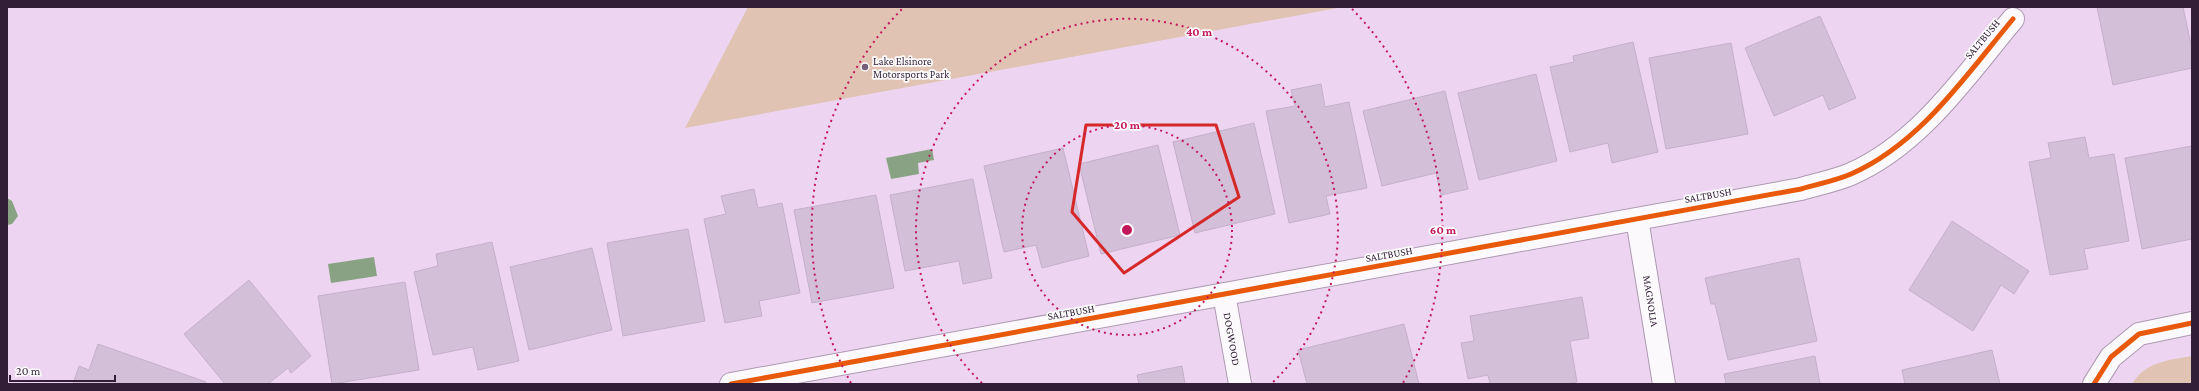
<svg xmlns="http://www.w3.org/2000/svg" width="2199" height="391" viewBox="0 0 2199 391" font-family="'Crimson Pro',serif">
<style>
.green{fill:#e0c3b2}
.water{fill:#89a283}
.building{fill:#d3bfd7;stroke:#c5b0ca}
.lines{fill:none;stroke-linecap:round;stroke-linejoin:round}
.street-casing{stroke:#ad99b1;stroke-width:24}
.street{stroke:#fcf9fd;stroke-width:22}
.cycleway-casing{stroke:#fcfcfc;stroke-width:8}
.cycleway{stroke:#e8590c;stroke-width:5}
.marked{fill:none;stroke:#d62828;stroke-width:3;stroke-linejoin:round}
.ring{fill:none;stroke:#c2185b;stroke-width:2;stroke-dasharray:2 4}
.poi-dot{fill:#745e79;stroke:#fcfcfc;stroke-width:1.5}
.labels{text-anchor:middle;stroke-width:3.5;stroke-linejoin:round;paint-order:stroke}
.street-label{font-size:11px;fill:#331e38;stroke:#fcfcfc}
.poi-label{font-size:11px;fill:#331e38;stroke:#fcfcfc;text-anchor:start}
.centre{fill:#c2185b;stroke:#fcfcfc;stroke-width:2}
.ring-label{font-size:12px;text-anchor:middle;font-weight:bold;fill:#c2185b;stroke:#fcfcfc;stroke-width:3.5;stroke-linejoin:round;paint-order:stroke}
</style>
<rect width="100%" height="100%" fill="#edd5f2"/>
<path class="green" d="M748 7H1343L685 128Z
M2192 356V384H2132C2145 362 2169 360 2192 356Z"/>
<path class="water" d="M932 149 934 160 918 163 919 174 891 179 886 158Z
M7 198 12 201 18 216 12 224 7 225Z
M374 257 377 276 331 283 328 264Z"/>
<path class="building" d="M2097 7H2183L2192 49V68L2113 85Z
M1820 16 1856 98 1829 110 1823 95 1774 116 1745 48Z
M1633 42 1658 152 1612 163 1608 143 1570 152 1550 67 1574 62 1573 56Z
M1731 43 1748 134 1666 149 1649 58Z
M1536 74 1557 161 1479 180 1458 93Z
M1321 84 1325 107 1349 102 1367 188 1326 196 1330 214 1289 223 1266 111 1295 106 1291 90Z
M1445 91 1468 189 1441 195 1436 173 1382 186 1363 111Z
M1254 123 1275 214 1195 233 1173 142Z
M2085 137 2089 158 2114 154 2129 241 2084 249 2088 269 2050 275 2029 162 2051 158 2048 143Z
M1158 145 1180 235 1101 254 1079 164Z
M2192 146V239L2142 249 2125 158Z
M1063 148 1089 256 1042 268 1036 245 1004 252 984 166Z
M973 179 992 278 963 284 959 261 905 271 890 195Z
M754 189 758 208 782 203 800 293 759 301 762 316 725 323 704 219 726 214 721 196Z
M876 195 894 288 812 303 794 210Z
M1952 221 2029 271 2014 294 2001 285 1973 331 1909 290Z
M688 229 705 321 623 336 607 243Z
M492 242 519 361 478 370 473 347 433 355 414 272 438 266 436 254Z
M592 248 612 330 529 350 510 267Z
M1799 258 1817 341 1728 360 1715 304H1711L1705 278Z
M249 280 311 356 291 373 288 368 268 384H225L184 334Z
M405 282 419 370 332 384 318 296Z
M1582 297 1589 338 1570 341 1577 382 1565 384H1490L1488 375 1468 379 1461 343 1474 341 1470 316Z
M1404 324 1419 384H1307L1298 350Z
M98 344 206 382 205 384H73L79 366 89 370Z
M1992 350 2000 384H1905L1902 370Z
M1815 356 1820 384H1726L1724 374Z
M1182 366 1185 384H1139L1137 375Z"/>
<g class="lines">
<g class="street-casing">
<path id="street" d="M1637 219 1664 384
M1224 294 1240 384
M731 384 1801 189C1817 184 1835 181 1851 174 1920 144 1966 75 2013 19
M2094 384 2111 357 2139 334 2192 323"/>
</g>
<use href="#street" class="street"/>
<g class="cycleway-casing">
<path id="cycleway" d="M731 384 1801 189C1817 184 1835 181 1851 174 1920 144 1966 75 2013 19
M2094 384 2111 357 2139 334 2192 323"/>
</g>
<use href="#cycleway" class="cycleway"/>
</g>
<path class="marked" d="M1086 125H1216L1239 197 1124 273 1072 212Z"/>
<g class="ring">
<circle cx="1127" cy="230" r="105"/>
<path d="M982 383A211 211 0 1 1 1272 383"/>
<path d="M851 383A316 316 0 0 1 902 9M1352 9A316 316 0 0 1 1403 383"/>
</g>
<circle class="poi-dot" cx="865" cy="67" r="4"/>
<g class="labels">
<g class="street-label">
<text transform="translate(1982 39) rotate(-50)" y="4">SALTBUSH</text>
<text transform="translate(1708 195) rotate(-10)" y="4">SALTBUSH</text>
<text transform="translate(1389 254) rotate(-10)" y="4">SALTBUSH</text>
<text transform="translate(1651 301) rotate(81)" y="4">MAGNOLIA</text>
<text transform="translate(1071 312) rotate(-10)" y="4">SALTBUSH</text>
<text transform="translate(1232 339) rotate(80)" y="4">DOGWOOD</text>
</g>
<g class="poi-label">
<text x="873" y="65">Lake Elsinore<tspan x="873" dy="13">Motorsports Park</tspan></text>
</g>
</g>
<circle cx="1127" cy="230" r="6" class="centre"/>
<g class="ring-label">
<text x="1199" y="36">40 m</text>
<text x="1127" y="129">20 m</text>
<text x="1443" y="234">60 m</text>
</g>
<rect width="2199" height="391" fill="none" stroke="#331e38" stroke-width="16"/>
<path d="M10 375v6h105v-6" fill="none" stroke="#331e38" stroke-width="2"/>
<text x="16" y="375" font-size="12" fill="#331e38" stroke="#fcfcfc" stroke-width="3" paint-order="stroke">20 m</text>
</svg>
